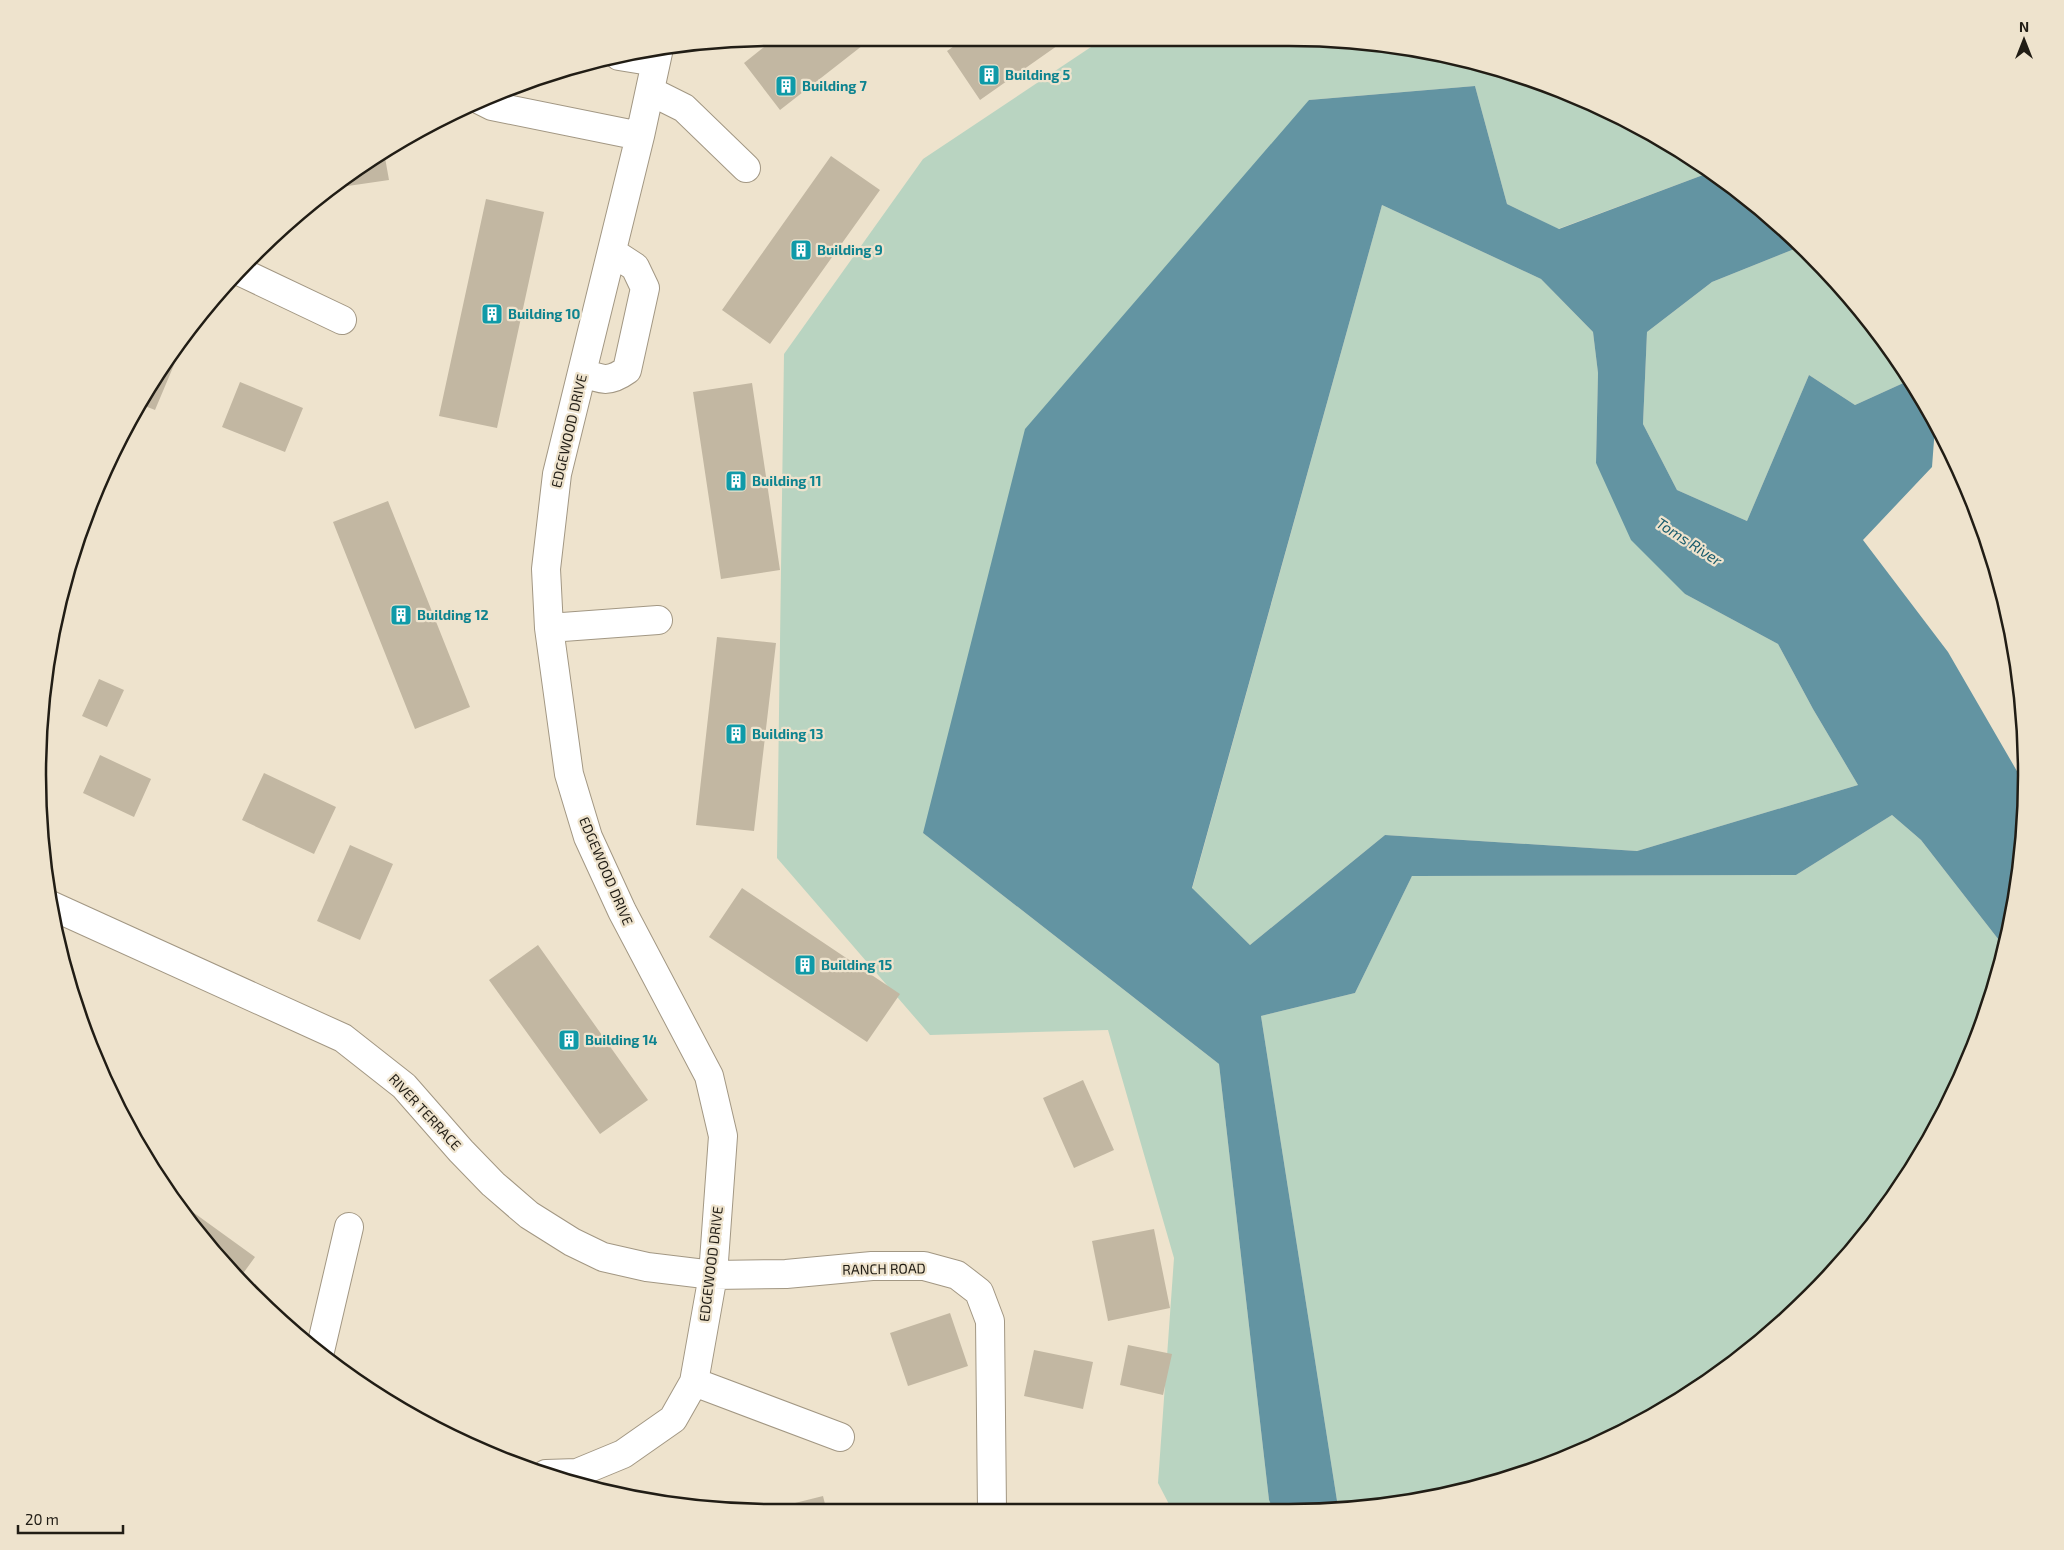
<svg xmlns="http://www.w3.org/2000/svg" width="2064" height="1550" viewBox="0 0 2064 1550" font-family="'Exo 2',sans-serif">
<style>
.green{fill:#b9d4c1}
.water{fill:#6394a2;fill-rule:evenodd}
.building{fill:#c2b7a2}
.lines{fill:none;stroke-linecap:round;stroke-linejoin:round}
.minor-casing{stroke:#a29783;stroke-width:30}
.minor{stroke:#fff;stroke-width:28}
.labels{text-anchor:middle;stroke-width:4.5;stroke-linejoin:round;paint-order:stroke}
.culture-label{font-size:14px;font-weight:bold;fill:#0d838f;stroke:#eee3cd;text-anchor:start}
.street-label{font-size:14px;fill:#211d15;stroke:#eee3cd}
.water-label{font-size:15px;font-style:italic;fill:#175a6b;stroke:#eee3cd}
.rim{fill:none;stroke:#211d15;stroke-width:2.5}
</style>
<rect width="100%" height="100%" fill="#eee3cd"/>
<path class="green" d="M1337 39 1480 63 1615 113 1699 162 1711 172 1558 229 1507 204 1475 86 1309 100 923 833 1219 1064 1269 1500 1272 1507 1171 1508 1158 1483 1174 1258 1108 1030 930 1035 777 858 784 354 923 159 1100 41Z
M1382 205 1541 279 1593 332 1598 373 1596 463 1685 594 1778 644 1813 709 1858 785 1637 851 1385 835 1250 945 1192 889Z
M1802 246 1810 253 1902 365 1910 380 1855 405 1809 375 1747 521 1677 490 1643 424 1647 332 1712 282Z
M1892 815 1921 840 2002 944 2003 950 1970 1057 1902 1184 1811 1296 1699 1388 1571 1456 1480 1487 1385 1506 1338 1507 1261 1016 1355 993 1412 876 1796 875Z"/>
<path class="water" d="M1475 86 1507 204 1559 229 1711 172 1802 246 1712 282 1647 332 1643 424 1677 490 1747 521 1809 375 1855 405 1910 380 1935 427 1932 467 1863 540 1948 652 2025 785 2012 919 2003 950 2002 944 1921 840 1892 815 1796 875 1412 876 1355 993 1261 1016 1338 1507H1272L1269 1500 1219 1064 923 833 1025 429 1309 100ZM1382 205 1541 279 1593 332 1598 373 1596 463 1631 540 1685 594 1778 644 1813 709 1858 785 1637 851 1385 835 1250 945 1192 888Z"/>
<path class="building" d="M1064 41 980 100 947 51 960 42Z
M867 42 780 110 744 63 769 43Z
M384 152 389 180 334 188 370 162Z
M831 156 880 190 770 344 722 310Z
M486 199 544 212 497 428 439 416Z
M173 351 179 353 155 410 140 404 162 365Z
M240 382 303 408 285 452 222 427Z
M752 383 780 570 721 579 693 392Z
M388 501 470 707 415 729 333 522Z
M717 637 776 643 754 831 696 825Z
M99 679 124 690 107 727 82 716Z
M100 755 151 779 134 817 83 793Z
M264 773 336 807 314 854 242 820Z
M350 845 393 864 360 940 317 921Z
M742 888 900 994 867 1042 709 937Z
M538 945 648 1100 600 1134 489 980Z
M1083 1080 1114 1150 1074 1168 1043 1098Z
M172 1197 255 1257 239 1279Z
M1154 1229 1170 1308 1108 1321 1092 1241Z
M950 1313 968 1366 908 1386 890 1333Z
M1128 1345 1172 1354 1163 1395 1120 1385Z
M1034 1350 1093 1362 1083 1409 1024 1396Z
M823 1496 827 1512H763V1511Z"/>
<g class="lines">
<g class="minor-casing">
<path id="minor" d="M619 56 656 62
M650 91 684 108 746 168
M480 100 492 106 640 136
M239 271 342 320
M582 372C602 380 609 383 627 370L645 288 635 267 612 252
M549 628 658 620
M50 905 343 1038 404 1086 461 1151 493 1184 529 1215 572 1242 603 1257 647 1267 713 1275 786 1274 872 1266H924L957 1275 979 1292 990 1321 992 1510
M320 1351 349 1227
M694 1382 840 1437
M546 1474 577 1473 623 1454 673 1419 694 1382 713 1275 723 1136 709 1076 622 911 588 837 569 774 549 628 546 569 557 474 640 136 659 48"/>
</g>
<use href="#minor" class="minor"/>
</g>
<defs>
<g id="building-square" transform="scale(1.125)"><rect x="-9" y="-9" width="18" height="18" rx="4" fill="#0f9aa8" stroke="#eee3cd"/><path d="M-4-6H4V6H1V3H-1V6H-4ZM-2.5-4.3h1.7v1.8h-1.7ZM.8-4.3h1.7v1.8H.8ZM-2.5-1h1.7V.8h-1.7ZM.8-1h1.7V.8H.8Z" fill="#fff"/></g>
</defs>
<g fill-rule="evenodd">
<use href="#building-square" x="989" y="75"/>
<use href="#building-square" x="786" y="86"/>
<use href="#building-square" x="801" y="250"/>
<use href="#building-square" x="492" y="314"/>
<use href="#building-square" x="736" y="481"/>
<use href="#building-square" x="401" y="615"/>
<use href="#building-square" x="736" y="734"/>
<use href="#building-square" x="805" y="965"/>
<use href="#building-square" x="569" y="1040"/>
</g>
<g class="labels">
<g class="culture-label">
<text x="1005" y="80">Building 5</text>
<text x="802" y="91">Building 7</text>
<text x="817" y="255">Building 9</text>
<text x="508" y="319">Building 10</text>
<text x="752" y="486">Building 11</text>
<text x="417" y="620">Building 12</text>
<text x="752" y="739">Building 13</text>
<text x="821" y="970">Building 15</text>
<text x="585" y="1045">Building 14</text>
</g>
<g class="street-label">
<text transform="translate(569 431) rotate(-77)" y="5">EDGEWOOD DRIVE</text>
<text transform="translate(606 871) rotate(67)" y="5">EDGEWOOD DRIVE</text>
<text transform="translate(425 1112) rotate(47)" y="5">RIVER TERRACE</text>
<text transform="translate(711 1264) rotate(-83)" y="5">EDGEWOOD DRIVE</text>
<text transform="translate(884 1269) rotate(-1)" y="5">RANCH ROAD</text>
</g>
<g class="water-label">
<text transform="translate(1689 542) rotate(33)" y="5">Toms River</text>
</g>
</g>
<path d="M0 0H2064V1550H0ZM775 46H1289A729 729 0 0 1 2018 775V775A729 729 0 0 1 1289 1504H775A729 729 0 0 1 46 775V775A729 729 0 0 1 775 46Z" fill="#eee3cd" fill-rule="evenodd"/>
<path class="rim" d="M775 46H1289A729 729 0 0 1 2018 775V775A729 729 0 0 1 1289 1504H775A729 729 0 0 1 46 775V775A729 729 0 0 1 775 46Z"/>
<g transform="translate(2024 40)" stroke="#eee3cd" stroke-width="4" paint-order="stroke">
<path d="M0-4L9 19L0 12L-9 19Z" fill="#211d15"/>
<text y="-8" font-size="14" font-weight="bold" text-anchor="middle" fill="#211d15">N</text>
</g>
<path d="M18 1525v8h105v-8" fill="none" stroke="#211d15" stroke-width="2.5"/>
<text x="25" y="1525" font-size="15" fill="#211d15" stroke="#eee3cd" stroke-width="4" paint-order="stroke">20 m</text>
</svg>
